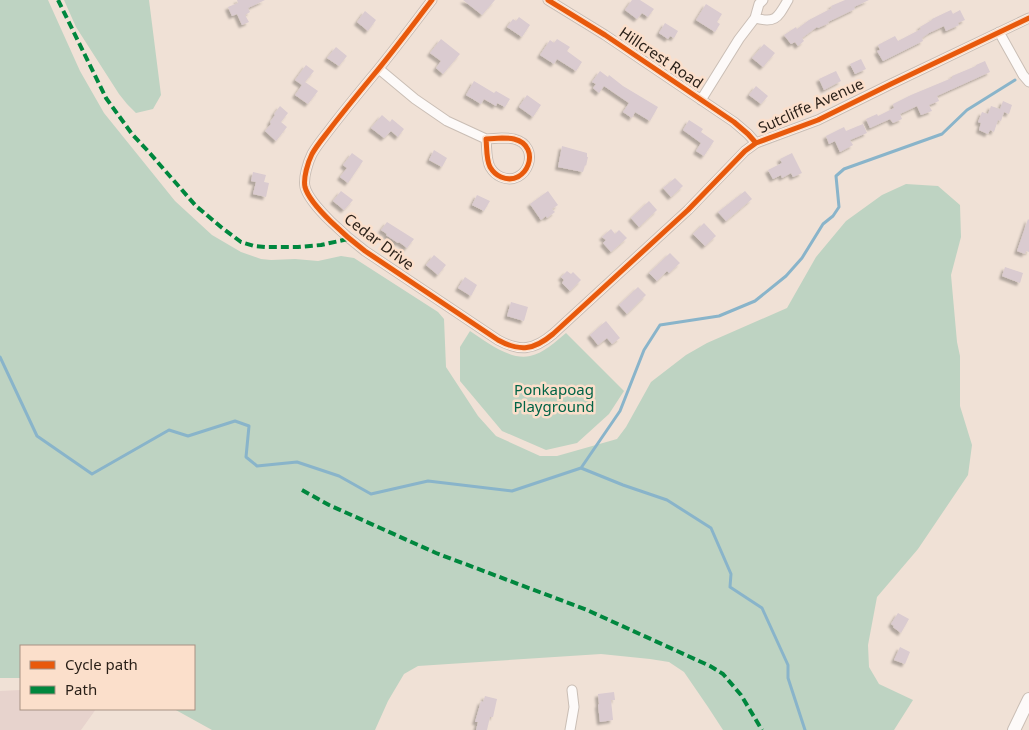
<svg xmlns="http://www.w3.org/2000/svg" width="1029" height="730" viewBox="0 0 1029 730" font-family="'Noto Sans',sans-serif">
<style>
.education{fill:#e7d3cd}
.green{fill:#bed3c2}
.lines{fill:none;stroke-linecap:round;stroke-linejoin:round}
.stream{stroke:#89b4ca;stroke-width:3}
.building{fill:#dacbd0;filter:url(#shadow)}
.street-casing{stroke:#cabeb5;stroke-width:11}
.secondary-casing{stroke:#cabeb5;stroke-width:14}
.street{stroke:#fdfaf9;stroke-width:9}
.secondary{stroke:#fdfaf9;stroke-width:12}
.quiet{stroke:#00873e;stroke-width:4;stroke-dasharray:8 4;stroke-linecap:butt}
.cycleway-casing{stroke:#fbdfcb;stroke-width:8}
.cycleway{stroke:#e8590c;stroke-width:5}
.labels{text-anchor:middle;stroke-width:5;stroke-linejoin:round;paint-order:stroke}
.street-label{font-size:15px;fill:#291f17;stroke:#fbdfcb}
.park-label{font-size:15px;fill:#026447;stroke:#fbdfcb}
</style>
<defs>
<filter id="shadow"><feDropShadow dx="-3" dy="3" stdDeviation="1" flood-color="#0004"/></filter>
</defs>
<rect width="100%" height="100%" fill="#f0e1d6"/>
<path class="education" d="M21 690V709H96L81 730H0V691Z"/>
<path class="green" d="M0 0H48L80 71 104 113 175 201 212 235 241 252 261 259 271 260 295 259 318 261 341 256 354 258 438 312 444 319 446 367 478 416 496 436 540 456H557L617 439 626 427 651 382 686 355 707 343 787 308 816 257 846 221 882 195 906 184 938 186 960 205 961 237 951 275 957 342 960 356V406L972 445 968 475 918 549 877 597 868 645 869 667 879 684 913 700 894 730H723L708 707 684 672 669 662 650 659 601 654 418 666 404 674 388 701 375 730H212L174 709H194V646H21V678H0Z
M64 0H149L161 95 153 109 136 113 127 104 119 94 76 27Z
M470 331C485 341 511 361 530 356 544 353 555 342 566 333L624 391 609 414 577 443 546 450 502 431 460 381V347Z"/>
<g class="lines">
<path class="stream" d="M0 357 37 436 92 474 169 430 188 436 235 421 249 426 246 457 257 466 297 462 339 476 371 494 428 481 512 491 581 468 620 411 644 350 660 325 719 316 755 301 786 276 802 258 823 224 833 216 839 207 836 176 844 169 942 134 967 110 1015 80
M581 468 623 485 667 500 711 528 731 574 730 587 762 608 788 665V678L805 730"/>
</g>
<path class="building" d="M237 0H265L248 8 250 12 245 15 249 22 242 25 237 14 232 16 228 7 238 3Z
M463 0H495L482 15Z
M632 0H640L654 9 648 17 642 13 637 19 625 10Z
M845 0H869L854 7 855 9 828 22 829 23 818 28 817 27 802 38 804 41 798 46 795 42 791 44 784 35 796 27 797 29 809 20 832 8 831 6Z
M706 4 722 14 717 22 720 24 715 32 696 20Z
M951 10 953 14 960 10 965 20 958 23 959 25 946 31 944 26 929 33 922 38 923 41 883 61 877 51 880 50 878 45 895 36 898 41 921 29 920 27 932 20V19Z
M365 11 376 20 368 31 357 22Z
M519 17 530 25 522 37 507 27 513 19 516 21Z
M665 23 678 31 674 38 670 36 668 39 659 33Z
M441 39 460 54 443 74 436 68 441 61 430 53Z
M557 39 570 47 567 51 582 62 576 71 557 59 554 64 540 55 550 40 554 43Z
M764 44 775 53 763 67 752 58Z
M336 47 347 56 339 66 327 58Z
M861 59 866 69 855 74 850 64Z
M985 61 990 72 937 96 939 101 929 105 932 111 921 115 917 106 900 114 902 119 893 123 890 119 870 128 866 119 877 114 878 116 894 108 893 104 911 95 952 78V76L976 66V65Z
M306 65 314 71 305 82 318 91 308 104 295 95 302 85 295 80Z
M600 71 608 77 609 75 623 86 658 107 650 121 635 112 632 118 623 112 629 103 604 86 599 93 593 88 596 84 592 82Z
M836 71 841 81 824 90 819 79Z
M474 81 494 93 496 91 510 99 505 107 497 103 496 106 484 99 481 104 466 95Z
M756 86 768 96 761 104 749 95Z
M527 95 541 105 533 117 519 107Z
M1003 101 1012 105 1009 114 1004 112 1001 121 998 120 994 132 990 130 988 134 979 130 981 123 978 122 982 112 988 114 991 106 1000 109Z
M280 106 288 113 281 122 287 127 276 141 265 131 271 124 270 122 275 115 274 114Z
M382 115 390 122 392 119 404 129 398 137 391 131 384 138 371 128Z
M689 120 703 129 701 132 714 141 704 156 696 151 701 143 683 130Z
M863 124 867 133 850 140 853 145 840 152 835 141 829 144 826 136 844 127 846 131Z
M562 146 587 153V157H588L586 166 585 165 583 172 558 167Z
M434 150 447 158 442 167 429 160Z
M352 153 363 161 348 183 340 177 347 168 343 165Z
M792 153 802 173 793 177 791 173 782 178 781 175 773 179 768 170 782 163 780 159Z
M253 172 266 175 264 182 269 183 266 197 253 194 256 182 251 181Z
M675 178 683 186 671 197 663 188Z
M341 191 353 200 344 210 333 201Z
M548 191 558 205 552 209 555 212 547 218 546 216 541 220 530 204Z
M745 191 752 199 726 221 718 212Z
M477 195 490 201 484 211 472 205Z
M649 201 657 210 639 227 631 218Z
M1028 219 1029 220V252L1026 251 1025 254 1017 251Z
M387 222 414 239 407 248 399 242 398 243 386 235 387 234 381 230Z
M704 223 716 236 705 246 693 234Z
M611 229 615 234 619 230 627 238 611 252 603 243 606 240 602 237Z
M670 253 680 263 669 273 667 271 657 281 649 273Z
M434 255 446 265 438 275 426 265Z
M1005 267 1023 273 1020 283 1002 276Z
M567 271 571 274 573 272 581 280 570 291 562 283 564 280 561 277Z
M465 277 477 285 471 296 458 288Z
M638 287 646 295 627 314 619 305Z
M511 302 528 307 524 321 507 316Z
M606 321 620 338 612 344 607 338 598 345 590 335Z
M898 613 909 619 901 633 893 627 894 626 891 624Z
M900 647 910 652 905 664 894 660Z
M614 692 615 700H611L613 720 600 722 598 705 599 704 598 694Z
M485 696 497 699 493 717H490L487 730H476L478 722H475L481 701 483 702Z"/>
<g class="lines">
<g class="street-casing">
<path id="street" d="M432 0C412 26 392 53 371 78 357 95 343 112 330 129 324 137 317 145 312 154 308 162 303 178 305 187 310 206 349 239 365 251L498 340C520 352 534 350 553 334L688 210 745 151 756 143 818 120 891 84 1029 18
M548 0 605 35 734 122 748 134 756 143
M763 0 759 4 755 18C776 24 778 17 788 0
M999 32 1023 75 1029 82
M379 69 415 99 447 121 486 139
M701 100 739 39 755 18
M502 138C506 138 510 138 514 139 543 146 527 188 501 177 496 175 493 172 490 167 486 159 487 148 486 139Z
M570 730 574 707 572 690"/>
</g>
<g class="secondary-casing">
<path id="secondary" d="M1014 730 1029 699"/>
</g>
<use href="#street" class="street"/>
<use href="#secondary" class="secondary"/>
<path class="quiet" d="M58 0 106 98 132 134 147 150 196 206 221 227 241 242 254 246 266 247H298L321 245 348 239
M302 490 329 505 436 553 587 610 710 666 723 674 741 695 762 730"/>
<g class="cycleway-casing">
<path id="cycleway" d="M432 0C412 26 392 53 371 78 357 95 343 112 330 129 324 137 317 145 312 154 308 162 303 178 305 187 310 206 349 239 365 251L498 340C520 352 534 350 553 334L688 210 745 151 756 143 818 120 891 84 1029 18
M548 0 605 35 734 122 748 134 756 143
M502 138C506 138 510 138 514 139 543 146 527 188 501 177 496 175 493 172 490 167 486 159 487 148 486 139Z"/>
</g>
<use href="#cycleway" class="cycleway"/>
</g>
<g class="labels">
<g class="street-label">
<text transform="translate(661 58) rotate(34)" y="5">Hillcrest Road</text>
<text transform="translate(811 106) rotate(-24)" y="5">Sutcliffe Avenue</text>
<text transform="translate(379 242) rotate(37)" y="5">Cedar Drive</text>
</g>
<g class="park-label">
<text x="554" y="395">Ponkapoag<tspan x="554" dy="17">Playground</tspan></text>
</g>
</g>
<rect x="20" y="645" width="175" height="65" fill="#fbdfcb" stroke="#a79283"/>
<rect x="30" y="661" width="25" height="8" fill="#e8590c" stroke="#a79283"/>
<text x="65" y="670" font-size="15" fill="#291f17">Cycle path</text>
<rect x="30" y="686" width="25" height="8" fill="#00873e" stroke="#a79283"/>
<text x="65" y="695" font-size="15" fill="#291f17">Path</text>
</svg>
